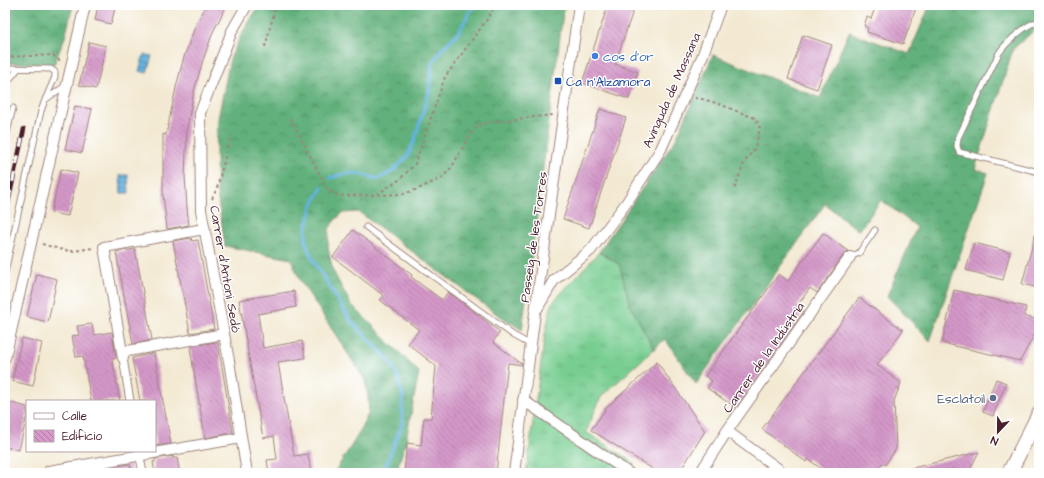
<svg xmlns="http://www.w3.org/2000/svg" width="1044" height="478" viewBox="0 0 1044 478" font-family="'Architects Daughter',sans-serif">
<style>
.grass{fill:url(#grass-tufts);stroke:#61765e}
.forest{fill:url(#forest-crowns);stroke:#566853}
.water{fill:url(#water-rules);stroke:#566984}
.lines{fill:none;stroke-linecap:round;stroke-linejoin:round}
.stream{stroke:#63b3de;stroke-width:3.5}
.building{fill:url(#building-back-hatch)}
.service-casing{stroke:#9e847e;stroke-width:7}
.pedestrian-casing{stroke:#9e847e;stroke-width:9}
.minor-casing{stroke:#9e847e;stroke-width:12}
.secondary-casing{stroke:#9e847e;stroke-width:16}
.path{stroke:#9e847e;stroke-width:2;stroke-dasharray:3 3;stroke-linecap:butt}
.service{stroke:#fff;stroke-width:5}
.pedestrian{stroke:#fff;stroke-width:7}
.minor{stroke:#fff;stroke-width:10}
.secondary{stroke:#fff;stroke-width:14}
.rail-casing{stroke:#4a1f2b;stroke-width:4.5}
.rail{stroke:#fff;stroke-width:3;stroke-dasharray:9;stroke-linecap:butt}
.shop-dot{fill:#3f7fe0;stroke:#fff;stroke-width:1.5}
.transit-dot{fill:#1a4fb4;stroke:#fff;stroke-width:1.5}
.service-dot{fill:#5c6f8a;stroke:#fff;stroke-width:1.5}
.labels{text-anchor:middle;stroke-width:3;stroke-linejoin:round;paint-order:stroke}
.shop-label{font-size:13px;fill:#366cbe;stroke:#fff;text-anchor:start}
.transit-label{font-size:13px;fill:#164399;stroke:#fff;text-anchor:start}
.street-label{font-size:13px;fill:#4a1f2b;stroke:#fff}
.service-label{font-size:13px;fill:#4e5e75;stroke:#fff;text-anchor:end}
</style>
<defs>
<pattern id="grass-tufts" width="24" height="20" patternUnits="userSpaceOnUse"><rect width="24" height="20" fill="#78ce91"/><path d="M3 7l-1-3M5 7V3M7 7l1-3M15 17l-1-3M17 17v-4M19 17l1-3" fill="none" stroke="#69b07d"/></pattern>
<pattern id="forest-crowns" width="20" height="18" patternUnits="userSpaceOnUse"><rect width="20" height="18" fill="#62b17b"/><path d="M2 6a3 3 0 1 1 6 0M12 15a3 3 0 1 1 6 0" fill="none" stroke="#538f65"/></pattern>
<pattern id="water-rules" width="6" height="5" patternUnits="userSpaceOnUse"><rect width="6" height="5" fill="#63b3de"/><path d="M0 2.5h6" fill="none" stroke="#5491b4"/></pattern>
<pattern id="building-back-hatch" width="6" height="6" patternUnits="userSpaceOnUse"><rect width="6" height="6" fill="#d498c9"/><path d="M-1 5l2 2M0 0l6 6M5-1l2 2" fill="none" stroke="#ae7ba3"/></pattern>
</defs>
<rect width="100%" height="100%" fill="#fff"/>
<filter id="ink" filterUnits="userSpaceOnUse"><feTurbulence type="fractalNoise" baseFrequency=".025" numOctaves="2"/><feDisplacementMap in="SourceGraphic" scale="8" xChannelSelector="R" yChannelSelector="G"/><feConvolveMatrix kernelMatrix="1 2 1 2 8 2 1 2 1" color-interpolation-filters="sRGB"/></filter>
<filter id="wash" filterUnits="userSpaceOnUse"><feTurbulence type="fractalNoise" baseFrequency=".012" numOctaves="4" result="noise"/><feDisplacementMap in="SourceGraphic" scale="16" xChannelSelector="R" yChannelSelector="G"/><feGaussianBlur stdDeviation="0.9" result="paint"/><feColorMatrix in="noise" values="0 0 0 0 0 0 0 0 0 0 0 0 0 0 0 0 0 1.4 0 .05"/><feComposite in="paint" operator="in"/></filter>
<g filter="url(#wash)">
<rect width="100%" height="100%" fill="#f3e9d2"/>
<path class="grass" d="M599 252 619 264 644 329 654 349 601 397 586 432 634 463 628 473H526L545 334 552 303Z"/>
<path class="forest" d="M5 5H73L65 37 54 64 5 63Z
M259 5H564L522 330 491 310 359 212 343 213 335 220 329 229 328 248 333 271 350 303 419 372 406 440 396 473H334L358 435 369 412 368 396 365 380 300 280 291 259 225 246 217 193 216 152 218 119 230 59 240 37Z
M930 5H1039V26L1013 49 975 169 988 173 930 341 887 296 917 227 881 200 859 231 825 204 696 384 665 339 654 349 630 305 619 264 599 252 676 139 713 55 820 98 849 32 909 54Z"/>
<path class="water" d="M144 54 152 56 147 73 139 71Z
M120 175H128L129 193H121Z"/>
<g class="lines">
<path class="stream" d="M330 178C351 170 358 173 378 179L393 171 407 157 414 142 429 92 432 63 443 48 458 33 474 5
M322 187 313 204 306 229V243L312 258 351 321 388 359 397 374 403 395 402 407 403 422 383 473"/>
</g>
<g id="blocks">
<path class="building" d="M98 5H116L111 24 95 20Z
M207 5H227L213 32 203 60 194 91 187 127 185 176 187 208 189 225 167 229 163 195V134L166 135 177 83 184 57 196 24Z
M608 5H635L615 64 638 72 629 99 582 83Z
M876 5H908L916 8 903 44 867 32 868 28 864 26 867 17 871 19Z
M803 35 832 45 817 89 788 79Z
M89 42 106 46 96 89 79 85Z
M75 106 92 109 82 153 65 149Z
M600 109 626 118 589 228 563 219Z
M61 169 78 173 68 216 51 213Z
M353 230 412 275 411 277 442 300 448 292 500 332 493 342 522 364V365L508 363 496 473H404L407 443 421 445 424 418H431L436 366 408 344 419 330 380 300 384 296 333 257Z
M1036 232H1039V288L1022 284Z
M823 233 848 251 845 253 817 293 810 288 797 306 804 311 736 408 707 388 712 381 705 376 779 274 788 281Z
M191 238 192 241 198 240 214 329 190 333 173 241Z
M974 243 1010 252 1003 280 966 270Z
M135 249 152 340 133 344 116 252Z
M37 274 57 279 48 322 27 317Z
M954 290 1026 307 1024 316 1039 320V326L1020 361 942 343Z
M294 291 296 307 258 314 263 348 302 341 305 358 278 362 294 456 308 454 311 473H269L267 460 277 459 274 436 263 438 239 300Z
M859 298 903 330 877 365 901 383 894 401 896 449 885 465 882 463 875 473H827L808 459 806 462 762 429Z
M92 324 94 335 112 332 116 358 112 359 120 401H91L83 356 76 357 72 336 79 335 77 326Z
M22 338 42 343 33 386 12 381Z
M216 342 218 343 233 433 205 438 190 348H192V346Z
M154 353 171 444 155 446V401H140L132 358Z
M657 362 705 431 679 473H659L591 430 606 408Z
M996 379 1006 383 993 416 983 412Z
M8 402 27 407V415L19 450 5 447V416Z
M979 452 968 473H908V469Z
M173 456V458H177L180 473H155L153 462H155V459Z
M130 464 132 473H107L106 468Z"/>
</g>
</g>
<g filter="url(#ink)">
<use href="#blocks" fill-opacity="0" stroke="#9e847e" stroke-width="1"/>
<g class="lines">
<g class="service-casing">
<path id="service" d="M1039 22C1029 21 1005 44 999 53L958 138 957 146 959 152 1039 172
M5 68 51 69 55 72V77L45 100
M5 85 18 69
M5 141 13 108
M366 227 513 335 531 345
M850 257 859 253 875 230
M5 272 41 111 45 100 66 85"/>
</g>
<g class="pedestrian-casing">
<path id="pedestrian" d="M123 358 130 401
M139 452 143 473"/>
</g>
<g class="minor-casing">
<path id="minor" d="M247 5 232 31 200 113 201 210 229 361 247 473
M537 309 554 280 591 250 627 202 661 149 702 57 721 5
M122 352 224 334
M5 358 85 5
M123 358 104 247 204 229
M523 400 629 473
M727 431 784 473
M48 473 49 471 241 438
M514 473 535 313 579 5
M700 473 727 431 850 257"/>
</g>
<g class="secondary-casing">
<path id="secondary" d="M1009 473 1039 414"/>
</g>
<path class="path" d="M5 12 14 5
M265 47 276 5
M5 57 53 55 61 62
M695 98C715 100 736 112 755 118L760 128 755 148 744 163 734 190
M290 118 328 190 339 196 376 195 399 180 415 164 445 77 488 18 495 5
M378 195 403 194 418 189 442 178 452 167 469 136 478 125 490 122 553 115
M212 199 217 188 231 135
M42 244 63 250 73 251 93 248"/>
<use href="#service" class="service"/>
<use href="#pedestrian" class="pedestrian"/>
<use href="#minor" class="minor"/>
<use href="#secondary" class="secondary"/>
<g class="rail-casing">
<path id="rail" d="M5 217 24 129"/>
</g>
<use href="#rail" class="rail"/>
</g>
</g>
<circle class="shop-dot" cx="595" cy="56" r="4"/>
<rect class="transit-dot" x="554" y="77" width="8" height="8" rx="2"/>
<circle class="service-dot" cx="993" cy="398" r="4"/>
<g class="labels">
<g class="shop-label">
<text x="603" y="61">cos d'or</text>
</g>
<g class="transit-label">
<text x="566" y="86">Ca n'Alzamora</text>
</g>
<g class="street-label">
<text transform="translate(671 90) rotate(-66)" y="5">Avinguda de Massana</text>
<text transform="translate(533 237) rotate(-82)" y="5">Passeig de les Torres</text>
<text transform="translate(226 269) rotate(80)" y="5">Carrer d'Antoni Sedó</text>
<text transform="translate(763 357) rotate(-55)" y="5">Carrer de la Indústria</text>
</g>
<g class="service-label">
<text x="985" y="403">Esclatoil</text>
</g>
</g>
<rect width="1044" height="478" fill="none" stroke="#fff" stroke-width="20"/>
<rect x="26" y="400" width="130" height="52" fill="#ffffff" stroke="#b7a5aa"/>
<rect x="34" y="413" width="20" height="6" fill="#ffffff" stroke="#b7a5aa"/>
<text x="62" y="420" font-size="12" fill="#4a1f2b">Calle</text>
<rect x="34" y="430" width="20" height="12" fill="url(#building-back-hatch)" stroke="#b7a5aa"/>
<text x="62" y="440" font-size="12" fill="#4a1f2b">Edificio</text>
<g transform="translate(998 432) rotate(202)" stroke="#ffffff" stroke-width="3" paint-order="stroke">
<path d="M0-3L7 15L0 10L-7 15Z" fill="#4a1f2b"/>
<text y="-6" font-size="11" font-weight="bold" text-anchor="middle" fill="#4a1f2b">N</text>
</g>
</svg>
